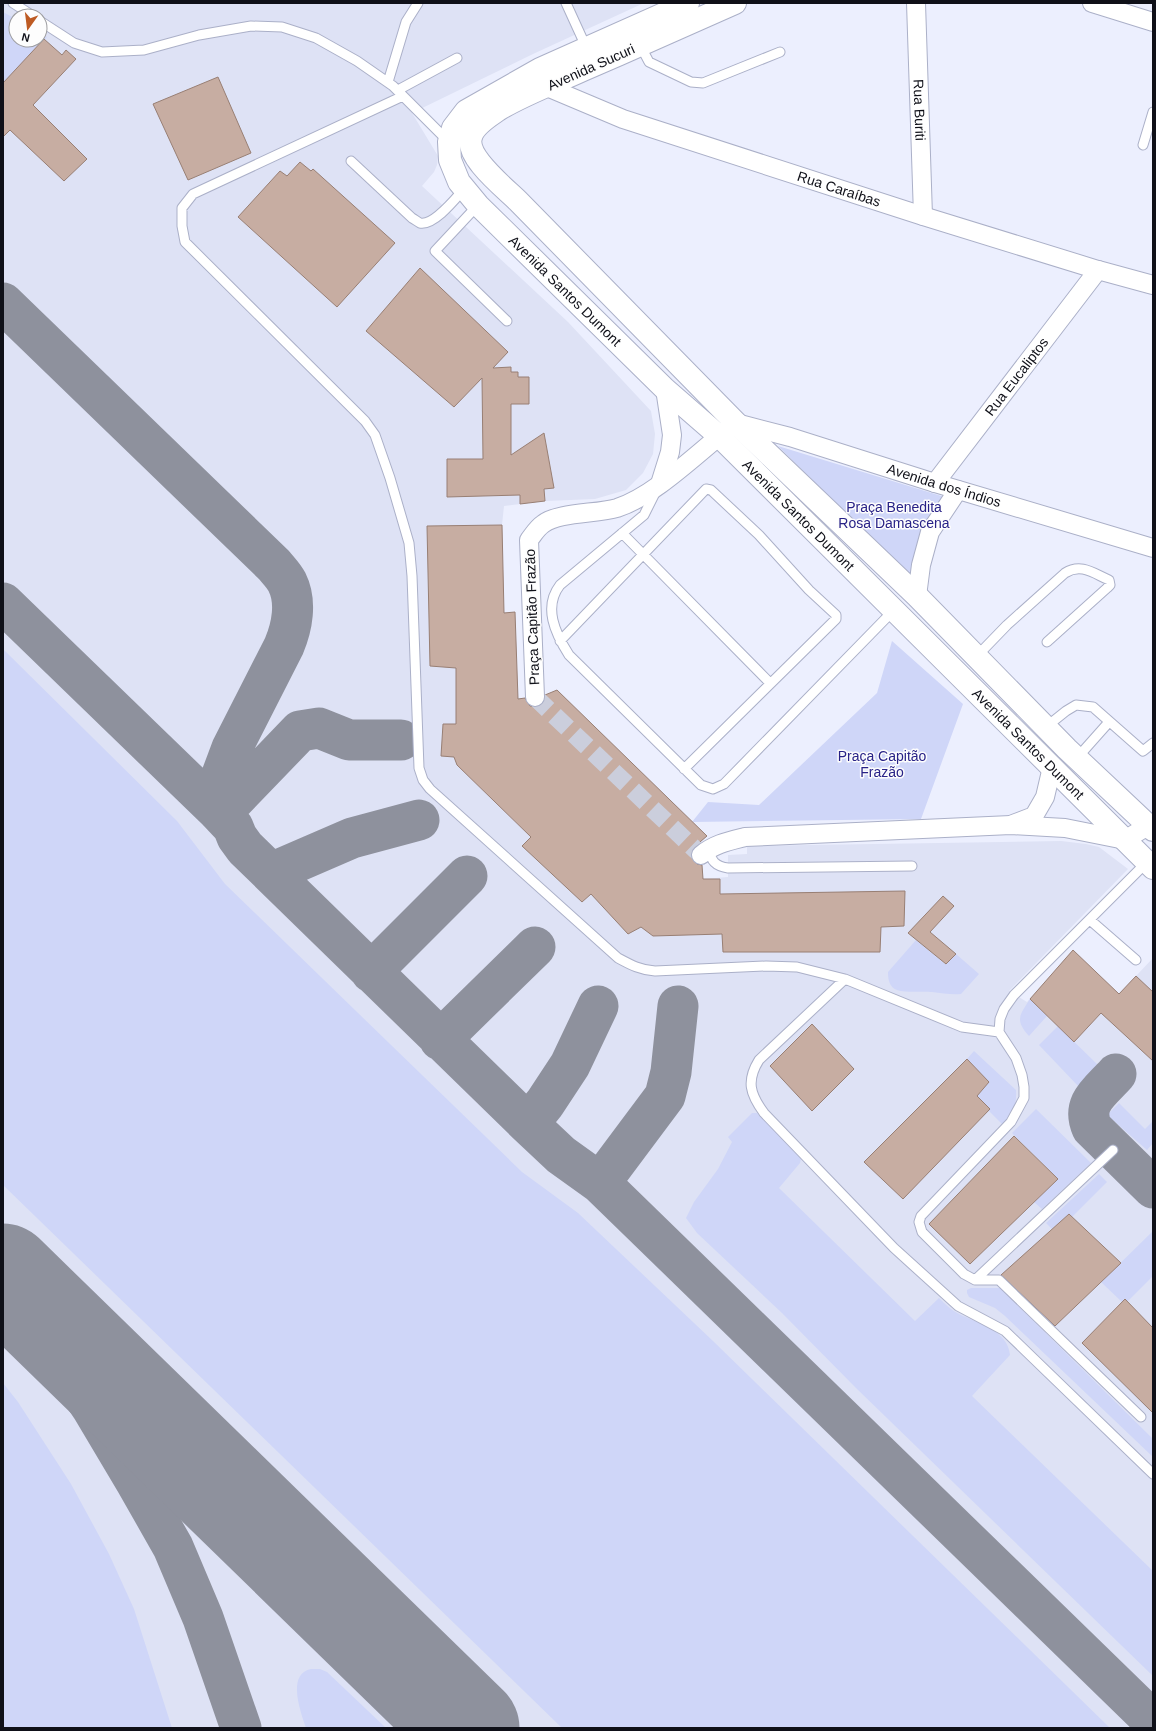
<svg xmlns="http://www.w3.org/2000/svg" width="1156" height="1731" viewBox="0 0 1156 1731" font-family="Arial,sans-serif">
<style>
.built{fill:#dee2f5;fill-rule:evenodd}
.green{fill:#cfd6f8}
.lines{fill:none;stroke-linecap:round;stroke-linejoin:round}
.taxiway{stroke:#8e919d;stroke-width:41}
.runway{stroke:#8e919d;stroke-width:103}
.building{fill:#c7ada2;stroke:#987f74}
.minor-tunnel{stroke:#cbcedc;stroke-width:18;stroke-dasharray:18 9;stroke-linecap:butt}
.service-casing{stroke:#abb0c8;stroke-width:11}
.minor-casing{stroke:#abb0c8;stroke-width:20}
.secondary-casing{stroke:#abb0c8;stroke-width:24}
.service{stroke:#fff;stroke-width:9}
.minor{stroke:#fff;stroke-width:18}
.secondary{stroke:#fff;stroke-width:22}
.labels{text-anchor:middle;stroke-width:3;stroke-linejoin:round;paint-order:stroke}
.street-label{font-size:14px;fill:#0f1018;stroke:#fdfdfd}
.park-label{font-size:14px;fill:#282287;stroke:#fdfdfd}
</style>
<rect width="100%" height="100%" fill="#eceffe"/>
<path class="built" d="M3 3H644L533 54 412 113 438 156 437 165 434 172 422 186 568 322 651 411 655 434 653 454 643 473 626 490 595 499 545 501 504 506 502 525 504 612H515L518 699 548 695 557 690 707 836 701 843 703 879 728 877V855L747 854V846L1061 841 1086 844 1099 847 1128 869 1009 991 1027 1002 1073 950 1119 994 1153 958V1728H3ZM16 16H40V40H16Z"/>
<path class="green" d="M3 12 16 19V40H40V33L47 37 3 83Z
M778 446 948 498 914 580Z
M892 641 963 704 921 819 692 822 708 802 759 805 877 693Z
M3 649 177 821 225 884 522 1172 578 1213 713 1341 1110 1728H562L3 1185Z
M916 940 945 964 956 954 979 974 961 994C951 995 942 993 932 992 923 991 906 993 897 990 889 987 888 979 888 972Z
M1030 999 1047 1016 1029 1036C1015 1020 1019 1016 1030 999Z
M1058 1026 1099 1066 1079 1087 1039 1045Z
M974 1051 1016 1090C1017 1104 1013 1115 1002 1124L989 1111 990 1109 977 1096 989 1082 967 1059Z
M1119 1103 1145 1129 1153 1121V1143L1147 1150 1107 1115Z
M1036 1109 1091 1163 1042 1209 1034 1202 1058 1179 1012 1133Z
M752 1113H757L801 1159 800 1163 779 1188 915 1321 939 1298C945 1304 951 1310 959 1314 977 1323 1008 1330 1010 1355L972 1396 1153 1571V1676L856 1388 782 1313 697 1233 686 1218 694 1202 718 1169 732 1142 728 1137Z
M1099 1174 1107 1182 1072 1217 1070 1214 1052 1229 1046 1223Z
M1153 1231V1276L1127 1302 1124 1299 1122 1302 1101 1282Z
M971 1288H1000L1153 1439V1457L1005 1316 995 1308 969 1297 967 1293V1290Z
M3 1383 18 1402 71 1484 109 1554 134 1609 172 1728H3Z
M311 1669H320L327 1672 386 1728H306C301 1713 286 1674 311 1669Z"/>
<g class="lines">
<path class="taxiway" d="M3 303 274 565C278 570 284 576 287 582 297 602 292 627 284 646L232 748 217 788 216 809
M3 603 216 809 233 827 237 837 245 848 528 1124 561 1155 600 1183 1153 1721
M221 813 300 731 319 728 349 740H401
M271 873 352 838 419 820
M371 972 467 876
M440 1040 535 947
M1116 1074C1100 1092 1081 1103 1092 1128L1153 1188
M528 1124 545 1103 570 1065 598 1006
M600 1183 665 1096 671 1072 678 1006
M3 1276 92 1408 136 1482 173 1547 203 1618 241 1728"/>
<path class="runway" d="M3 1275 468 1728"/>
</g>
<path class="building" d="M44 39 62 55 66 50 76 59 33 105 87 159 64 181 10 130 3 137V83Z
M218 77 251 153 188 180 153 104Z
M300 162 311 171 313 169 395 243 337 307 238 217 280 171 287 176Z
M420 268 508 352 493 368 511 367V372H518V377H529V404H511V455L544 433 554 488 544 489 545 501 520 504V495L447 497V459H483L482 378 454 407 366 331Z
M502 525 504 613 515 612 518 699 525 698 530 706 536 707 544 702 545 695 557 690 707 836 694 847 691 851V857L697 864 702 865 703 879H720V894L905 891 904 926 881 927 880 952H723L722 934 653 936 641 927 628 934 591 894 582 902 522 846 531 837 457 765 454 757 441 756 443 724H456V668L430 666 427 526Z
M943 896 954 906 930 932 956 954 946 964 908 933Z
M1073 950 1119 994 1136 976 1153 992V1061L1101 1013 1074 1042 1030 999Z
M812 1024 854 1069 812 1111 770 1066Z
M967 1059 989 1082 977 1096 990 1109 903 1199 864 1162Z
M1014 1136 1058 1179 970 1264 929 1224Z
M1069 1214 1121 1263 1055 1326 1001 1275Z
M1125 1299 1153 1328V1413L1082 1343Z"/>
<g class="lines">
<path class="minor-tunnel" d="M535 697 701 855"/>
<g class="service-casing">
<path id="service" d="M13 3 33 16
M566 3 587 49
M40 21 74 43 102 52 144 50 199 35 251 26 282 27 316 38 357 61 393 86 449 142
M640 45 649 62 691 82 703 83 780 52
M388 82 406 22 418 3
M398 90 457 58
M403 96 193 194 182 208V226L185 242 365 421 375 435 390 478 409 543 412 576 419 768 423 780 430 789 618 958C631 965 640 970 655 971L766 966 797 967 845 979 962 1027 999 1032
M1143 145 1153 112
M351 161 412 218C414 219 418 222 420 223 434 226 456 198 464 189
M478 205 435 251 507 321
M657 489 644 515 560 585C543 607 555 633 569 655L701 785 713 789 724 784 894 610
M622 533 770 683
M560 641 706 489 711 490 759 535 809 590 836 615V619L684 769
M977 656 1007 625 1065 573C1081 563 1093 573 1109 580L1110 585 1107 588 1047 642
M1046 727 1066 711 1076 705 1093 707 1143 751 1153 743
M1077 758 1109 722
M709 849C711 861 715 866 728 868L912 866
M1090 920 1136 960
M845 979 759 1060C746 1081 750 1094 764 1113L894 1248 958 1306 1005 1331 1153 1474
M975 1280 1113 1150
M1141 1417 999 1280H975L964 1274 922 1232 919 1222 921 1216 1011 1122 1024 1098V1087L1022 1075 1016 1058 999 1032 1000 1019 1004 1009 1014 995 1147 862"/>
</g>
<g class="minor-casing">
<g id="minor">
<path id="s1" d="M916 3 923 216"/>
<path d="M1092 3 1153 22"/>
<path id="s2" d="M544 78 547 87 623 119 923 216 1098 270 1153 285"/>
<path id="s3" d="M935 483 1098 270"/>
<path d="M660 484 670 452 672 435 665 389"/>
<path d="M917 596 921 565 930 532 958 490"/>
<path id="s4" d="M535 697 529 540C533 535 537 528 543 524 558 512 597 514 617 508 657 495 701 449 736 423L790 437 935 483 1153 548"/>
<path d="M1013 824 1034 816 1045 797 1052 767"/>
<path d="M701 855C714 844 729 841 745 837L1011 825 1065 828 1125 840 1149 825 1153 826"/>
</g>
</g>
<g class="secondary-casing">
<g id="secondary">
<path id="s5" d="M688 3 540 69 466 111 453 128 449 142 450 160 459 182 478 205 665 389 719 436 1153 868"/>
<path d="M735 3C685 25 634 48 583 70 557 82 522 95 498 110 488 117 474 125 471 137 465 157 505 188 518 201L736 423 917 596 1067 749 1153 830"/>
</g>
</g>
<use href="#service" class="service"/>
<use href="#minor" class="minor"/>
<use href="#secondary" class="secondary"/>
</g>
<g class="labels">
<g class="street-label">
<text transform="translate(591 67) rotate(-24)" y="5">Avenida Sucuri</text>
<text dy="5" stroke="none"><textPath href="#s1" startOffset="107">Rua Buriti</textPath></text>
<text dy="5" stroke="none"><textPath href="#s2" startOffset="319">Rua Caraíbas</textPath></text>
<text dy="5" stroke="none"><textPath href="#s5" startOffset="477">Avenida Santos Dumont</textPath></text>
<text dy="5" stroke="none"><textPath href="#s3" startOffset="134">Rua Eucaliptos</textPath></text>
<text dy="5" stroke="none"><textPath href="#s4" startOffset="619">Avenida dos Índios</textPath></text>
<text dy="5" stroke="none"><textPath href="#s5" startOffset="801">Avenida Santos Dumont</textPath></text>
<text transform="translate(532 617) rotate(-92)" y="5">Praça Capitão Frazão</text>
<text dy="5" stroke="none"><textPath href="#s5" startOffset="1125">Avenida Santos Dumont</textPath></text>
</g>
<g class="park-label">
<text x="894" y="512">Praça Benedita<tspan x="894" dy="16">Rosa Damascena</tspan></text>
<text x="882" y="761">Praça Capitão<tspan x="882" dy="16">Frazão</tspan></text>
</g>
</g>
<rect width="1156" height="1731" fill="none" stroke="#0f1018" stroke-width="8"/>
<g transform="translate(28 28) rotate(194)"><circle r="19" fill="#fdfdfd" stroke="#9e9ea1"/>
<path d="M0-3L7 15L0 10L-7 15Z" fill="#be5b23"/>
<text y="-6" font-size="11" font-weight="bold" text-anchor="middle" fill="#0f1018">N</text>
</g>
</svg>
